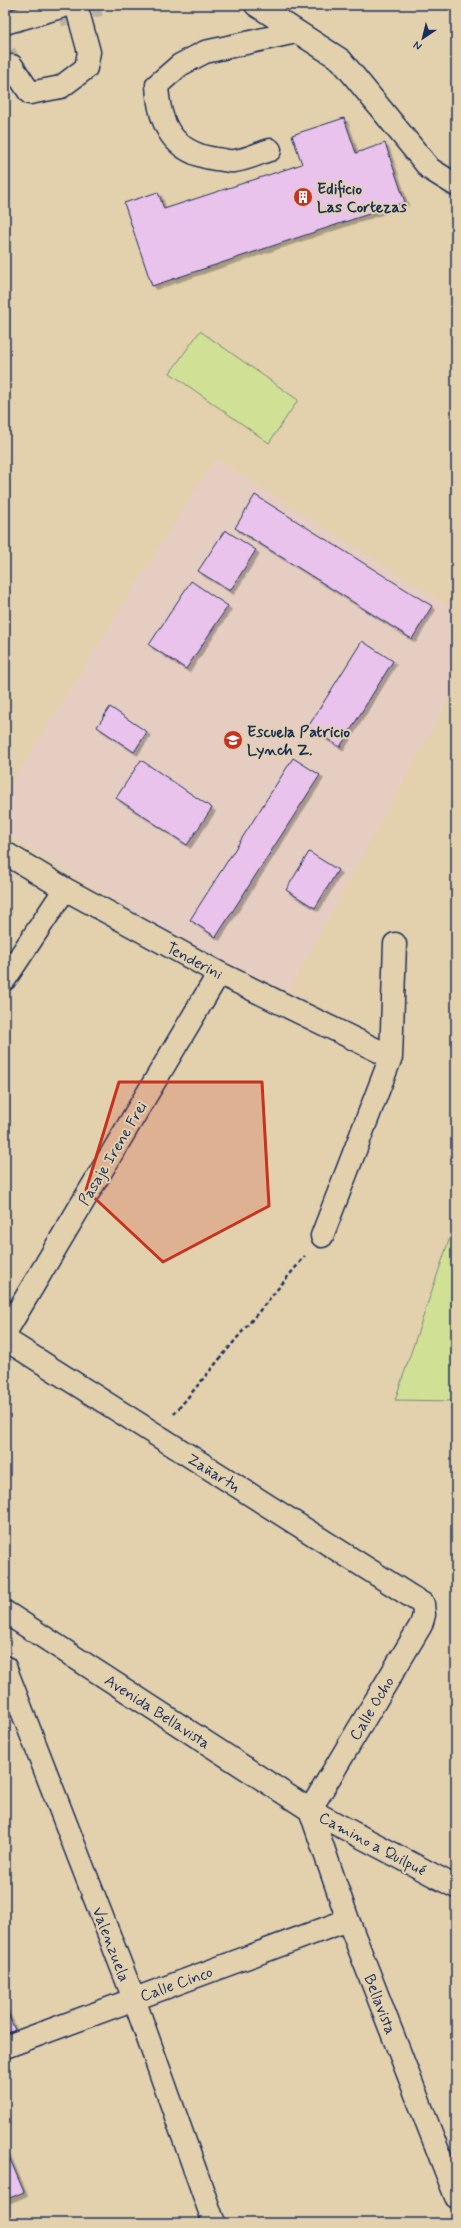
<svg xmlns="http://www.w3.org/2000/svg" width="461" height="2228" viewBox="0 0 461 2228" font-family="Mynerve,sans-serif">
<style>
.built{fill:#e5cdc1}
.green{fill:#d0e195;stroke:#76887a}
.building{fill:#eac3ec;stroke:#1b2f5e;filter:url(#shadow)}
.lines{fill:none;stroke-linecap:round;stroke-linejoin:round}
.minor-tunnel{stroke:#bbb19e;stroke-width:22;stroke-dasharray:22 11;stroke-linecap:butt}
.minor-casing{stroke:#1b2f5e;stroke-width:25}
.path{stroke:#1b2f5e;stroke-width:2.5;stroke-dasharray:4 3;stroke-linecap:butt}
.minor{stroke:#e3d1ae;stroke-width:22}
.marked{fill:#c8321e;fill-opacity:0.2;stroke:#c8321e;stroke-width:3;stroke-linejoin:round}
.labels{text-anchor:middle;stroke-width:4;stroke-linejoin:round;paint-order:stroke}
.poi-label{font-size:16px;font-weight:bold;fill:#1b2f5e;stroke:#e3d1ae;text-anchor:start}
.street-label{font-size:16px;fill:#1b2f5e;stroke:#e3d1ae}
</style>
<defs>
<filter id="shadow"><feDropShadow dx="3.5" dy="3.5" stdDeviation="0" flood-color="#0004"/></filter>
</defs>
<rect width="100%" height="100%" fill="#e3d1ae"/>
<filter id="ink" filterUnits="userSpaceOnUse"><feTurbulence type="fractalNoise" baseFrequency=".025" numOctaves="2"/><feDisplacementMap in="SourceGraphic" scale="8" xChannelSelector="R" yChannelSelector="G"/><feConvolveMatrix kernelMatrix="1 2 1 2 8 2 1 2 1" color-interpolation-filters="sRGB"/></filter>
<g filter="url(#ink)">
<path class="built" d="M215 458 456 611V685L288 991 193 948 5 833V794Z"/>
<path class="green" d="M200 331 298 400 269 443 170 373Z
M456 1223V1401L395 1400 449 1240Z"/>
<path class="building" d="M344 118 356 153 385 143 405 202 152 286 124 203 158 192 164 209 302 164 292 135Z
M255 495 432 606 412 639 235 528Z
M225 530 256 550 230 591 198 571Z
M191 581 228 606 186 669 149 645Z
M362 641 393 661 340 747 308 727Z
M110 707 147 732 134 752 97 727Z
M293 758 320 775 216 937 190 920Z
M141 760 212 808 187 845 116 798Z
M309 852 338 870 315 908 286 890Z
M5 2007 15 2030 5 2035Z
M6 2150 24 2192 5 2200V2151Z"/>
<g class="lines">
<path class="minor-tunnel" d="M59 16 100 5
M5 53 12 66"/>
<g class="minor-casing">
<path id="minor" d="M256 5 341 60 430 169 456 185
M5 23 68 5
M12 66 30 93 61 87 86 68 89 52 76 5
M270 150C259 153 246 160 234 161 229 162 221 159 216 159 173 153 159 125 157 85L180 65 205 52 296 32
M5 853 65 889 219 973 391 1057
M5 979 65 889
M322 1236 391 1057 395 944
M5 1333 219 973
M5 1339 423 1604 424 1615 421 1625 310 1810
M5 1612 310 1810 456 1887
M5 1667 134 1999 214 2223
M310 1810 348 1920 456 2197
M5 2047 348 1920"/>
</g>
<path class="path" d="M174 1414 305 1256"/>
<use href="#minor" class="minor"/>
</g>
</g>
<path class="marked" d="M119 1082H262L269 1206 163 1262 86 1190Z"/>
<defs>
<g id="building-disc" transform="scale(1)"><circle r="9.5" fill="#c8321e" stroke="#e3d1ae"/><path d="M-4-6H4V6H1V3H-1V6H-4ZM-2.5-4.3h1.7v1.8h-1.7ZM.8-4.3h1.7v1.8H.8ZM-2.5-1h1.7V.8h-1.7ZM.8-1h1.7V.8H.8Z" fill="#fff"/></g>
<g id="school-disc" transform="scale(1)"><circle r="9.5" fill="#c8321e" stroke="#e3d1ae"/><path d="M0-5L7-2L0 1L-7-2ZM-4 1L0 2.5L4 1V4Q0 6-4 4Z" fill="#fff"/></g>
</defs>
<g fill-rule="evenodd">
<use href="#building-disc" x="303" y="197"/>
<use href="#school-disc" x="233" y="740"/>
</g>
<g class="labels">
<g class="poi-label">
<text x="317" y="194">Edificio<tspan x="317" dy="18">Las Cortezas</tspan></text>
<text x="247" y="737">Escuela Patricio<tspan x="247" dy="18">Lynch Z.</tspan></text>
</g>
<g class="street-label">
<text transform="translate(195 960) rotate(28)" y="6">Tenderini</text>
<text transform="translate(112 1153) rotate(-59)" y="6">Pasaje Irene Frei</text>
<text transform="translate(214 1472) rotate(32)" y="6">Zañartu</text>
<text transform="translate(371 1708) rotate(-59)" y="6">Calle Ocho</text>
<text transform="translate(158 1711) rotate(33)" y="6">Avenida Bellavista</text>
<text transform="translate(373 1843) rotate(28)" y="6">Camino a Quilpué</text>
<text transform="translate(112 1944) rotate(69)" y="6">Valenzuela</text>
<text transform="translate(176 1983) rotate(-20)" y="6">Calle Cinco</text>
<text transform="translate(381 2004) rotate(69)" y="6">Bellavista</text>
</g>
</g>
<rect width="461" height="2228" fill="none" stroke="#e3d1ae" stroke-width="20"/>
<rect x="10" y="10" width="441" height="2208" fill="none" stroke="#1b2f5e" stroke-width="1.5" filter="url(#ink)"/>
<g transform="translate(423 38) rotate(215)" stroke="#e3d1ae" stroke-width="3" paint-order="stroke">
<path d="M0-3L7 15L0 10L-7 15Z" fill="#1b2f5e"/>
<text y="-6" font-size="11" font-weight="bold" text-anchor="middle" fill="#1b2f5e">N</text>
</g>
</svg>
